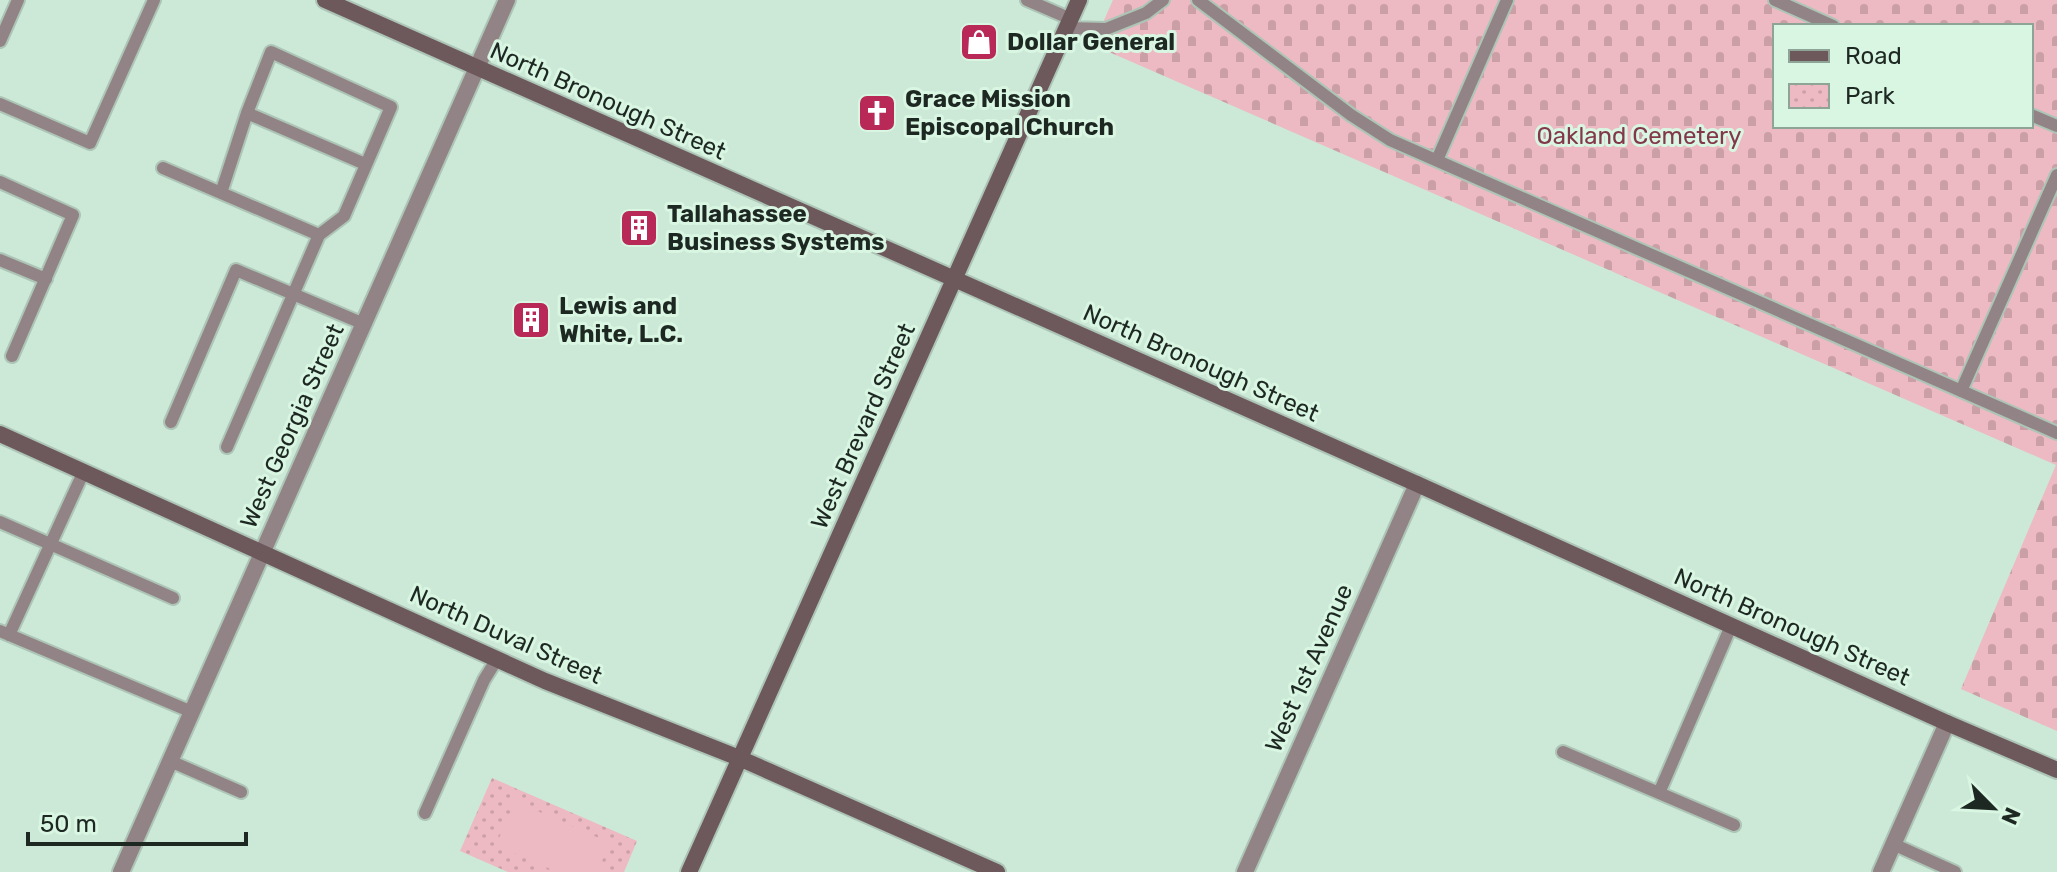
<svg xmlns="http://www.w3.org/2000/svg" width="2057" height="872" viewBox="0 0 2057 872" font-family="Rubik,sans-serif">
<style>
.cemetery{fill:url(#cemetery-stones);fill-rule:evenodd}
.park{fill:url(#park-dots)}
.pitch{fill:#edb9c2}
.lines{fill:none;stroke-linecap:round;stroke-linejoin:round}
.lane-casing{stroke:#adc5b6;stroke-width:16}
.street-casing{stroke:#adc5b6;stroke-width:20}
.secondary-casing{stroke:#adc5b6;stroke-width:20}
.lane{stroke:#928486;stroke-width:12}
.street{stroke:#928486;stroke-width:16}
.secondary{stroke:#6d585c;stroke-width:16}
.labels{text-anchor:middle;stroke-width:6;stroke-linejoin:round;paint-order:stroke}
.poi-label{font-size:24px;font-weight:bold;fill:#1e2822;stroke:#d9f6e3;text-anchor:start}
.street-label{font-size:24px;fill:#1e2822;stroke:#d9f6e3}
.park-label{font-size:24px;fill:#83384a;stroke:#d9f6e3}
</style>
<defs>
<pattern id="cemetery-stones" width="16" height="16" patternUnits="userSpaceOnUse" patternTransform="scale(2)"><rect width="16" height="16" fill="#edb9c2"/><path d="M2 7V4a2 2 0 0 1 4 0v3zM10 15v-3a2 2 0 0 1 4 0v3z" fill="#cb9fa6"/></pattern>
<pattern id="park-dots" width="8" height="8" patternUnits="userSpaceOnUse" patternTransform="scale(2)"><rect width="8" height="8" fill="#edb9c2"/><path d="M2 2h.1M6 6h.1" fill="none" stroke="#cb9fa6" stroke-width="1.8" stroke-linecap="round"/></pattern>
</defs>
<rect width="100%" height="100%" fill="#cce8d6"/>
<path class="cemetery" d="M1113 0H2057V731L1961 689 2056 465 1093 45ZM1775 26H2031V126H1775Z"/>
<path class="park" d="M492 778 637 841 624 872H508L460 851Z"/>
<path class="pitch" d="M515 801 610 843 597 872H557L496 845Z"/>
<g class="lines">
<g class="lane-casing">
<path id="lane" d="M1027 0 1071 19
M1198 0 1351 115 1390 140 2057 433
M1775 0 1833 26
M1067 28 1106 29 1146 13 1163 0
M0 41 18 0
M0 104 90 143 154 0
M247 113 365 164
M2031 115 2057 126
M1437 160 1507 0
M163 168 319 235
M0 182 73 215 12 356
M221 193 247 113 271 52 391 107 344 216 319 235 227 447
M0 260 46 279
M1961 391 2057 175
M171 422 236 270 364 324
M0 522 173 598
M0 631 192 712
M9 635 84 471
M1563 752 1734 825
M170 761 241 792
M1659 793 1731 626
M425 813 484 680 497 659
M1893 844 1955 872"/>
</g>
<g class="street-casing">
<path id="street" d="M121 872 507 0
M1245 872 1417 484
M1881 872 1947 723"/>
</g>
<g class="secondary-casing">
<path id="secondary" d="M325 0 1417 484 1947 723 2057 770
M0 434 545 681 739 758 997 872
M689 872 1079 0"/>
</g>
<use href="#lane" class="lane"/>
<use href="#street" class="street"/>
<use href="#secondary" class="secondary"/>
</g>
<defs>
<g id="shop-square" transform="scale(2)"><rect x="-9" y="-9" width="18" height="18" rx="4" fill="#b82958" stroke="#d9f6e3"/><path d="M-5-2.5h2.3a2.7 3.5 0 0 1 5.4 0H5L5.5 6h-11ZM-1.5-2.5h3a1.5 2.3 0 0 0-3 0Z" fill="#fff"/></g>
<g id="church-square" transform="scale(2)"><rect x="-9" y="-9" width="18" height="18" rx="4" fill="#b82958" stroke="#d9f6e3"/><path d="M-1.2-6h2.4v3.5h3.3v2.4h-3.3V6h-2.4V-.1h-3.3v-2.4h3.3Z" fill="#fff"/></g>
<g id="building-square" transform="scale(2)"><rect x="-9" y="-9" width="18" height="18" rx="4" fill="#b82958" stroke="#d9f6e3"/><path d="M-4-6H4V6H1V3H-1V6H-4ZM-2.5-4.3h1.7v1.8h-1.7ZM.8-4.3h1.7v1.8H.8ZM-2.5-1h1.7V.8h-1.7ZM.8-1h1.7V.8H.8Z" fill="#fff"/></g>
</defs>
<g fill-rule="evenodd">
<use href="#shop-square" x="979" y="42"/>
<use href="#church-square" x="877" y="113"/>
<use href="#building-square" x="639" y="228"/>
<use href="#building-square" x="531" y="320"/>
</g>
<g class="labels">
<g class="poi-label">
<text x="1007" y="50">Dollar General</text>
<text x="905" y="107">Grace Mission<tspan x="905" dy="28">Episcopal Church</tspan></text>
<text x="667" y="222">Tallahassee<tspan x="667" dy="28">Business Systems</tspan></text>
<text x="559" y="314">Lewis and<tspan x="559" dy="28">White, L.C.</tspan></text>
</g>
<g class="street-label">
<text transform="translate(608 101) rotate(24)" y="8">North Bronough Street</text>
<text transform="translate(1201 363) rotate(24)" y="8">North Bronough Street</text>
<text transform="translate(292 426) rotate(-66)" y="8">West Georgia Street</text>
<text transform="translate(863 426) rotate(-66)" y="8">West Brevard Street</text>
<text transform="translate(1792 627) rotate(24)" y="8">North Bronough Street</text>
<text transform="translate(506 635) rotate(24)" y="8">North Duval Street</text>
<text transform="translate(1309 668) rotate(-66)" y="8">West 1st Avenue</text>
</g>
<g class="park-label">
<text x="1639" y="144">Oakland Cemetery</text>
</g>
</g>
<rect x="1773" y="24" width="260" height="104" fill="#d9f6e3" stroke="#8ea496" stroke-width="2"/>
<rect x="1789" y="50" width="40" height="12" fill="#6d585c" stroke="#8ea496" stroke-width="2"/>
<text x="1845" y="64" font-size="24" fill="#1e2822">Road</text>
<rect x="1789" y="84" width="40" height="24" fill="url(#park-dots)" stroke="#8ea496" stroke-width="2"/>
<text x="1845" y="104" font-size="24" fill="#1e2822">Park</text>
<g transform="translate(1993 808) rotate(114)" stroke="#d9f6e3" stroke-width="6" paint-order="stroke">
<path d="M0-6L14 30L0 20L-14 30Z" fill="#1e2822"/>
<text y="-12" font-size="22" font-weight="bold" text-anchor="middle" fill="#1e2822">N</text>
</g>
<path d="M28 832v12h218v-12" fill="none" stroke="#1e2822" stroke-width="4"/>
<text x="40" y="832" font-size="24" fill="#1e2822" stroke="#d9f6e3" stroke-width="6" paint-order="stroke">50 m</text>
</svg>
